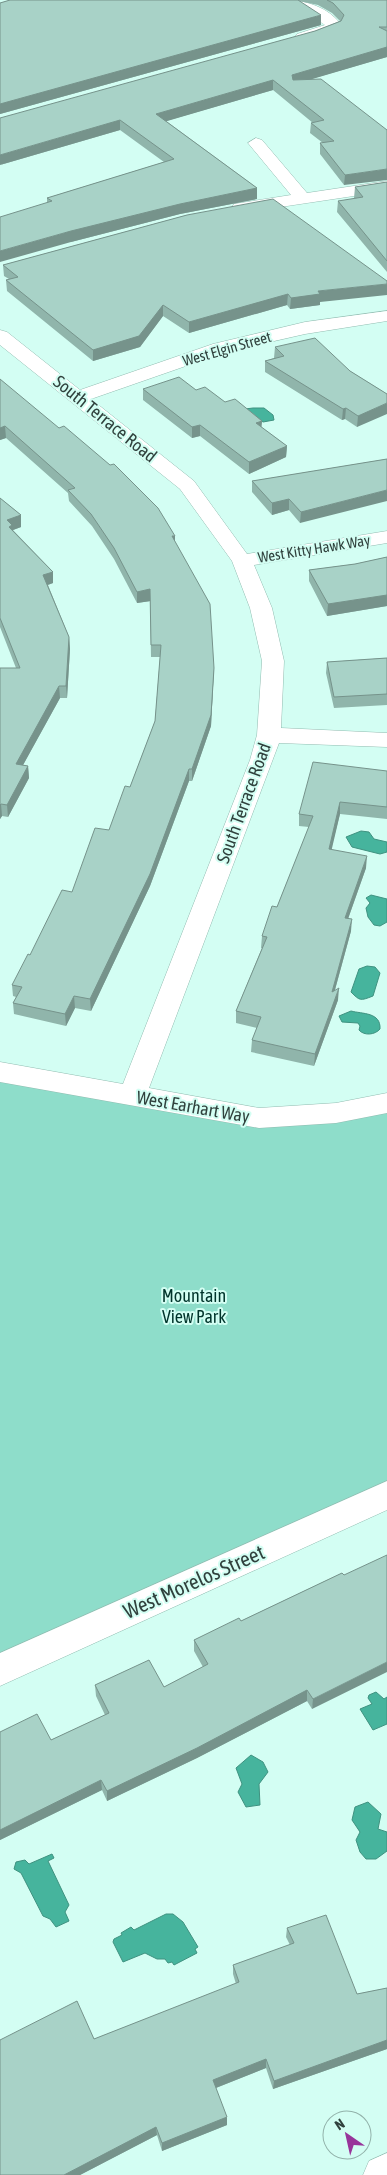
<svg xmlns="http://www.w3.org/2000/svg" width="387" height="2175" viewBox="0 0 387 2175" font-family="'Asap Condensed',sans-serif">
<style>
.green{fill:#8eddca}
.water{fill:#46b49d;stroke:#3f9280}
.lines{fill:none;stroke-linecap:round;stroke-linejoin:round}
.minor-casing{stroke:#92bcb1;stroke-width:1}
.minor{fill:#fff;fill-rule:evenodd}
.wall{fill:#90b5ab}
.shaded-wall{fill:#76938b}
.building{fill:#a8d2c7;stroke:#76938b}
.labels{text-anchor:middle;stroke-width:4;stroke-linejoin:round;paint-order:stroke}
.far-street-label{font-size:15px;fill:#30413d;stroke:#d3fef3}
.street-label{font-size:18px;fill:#30413d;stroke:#d3fef3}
.park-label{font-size:18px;fill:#00342b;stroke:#d3fef3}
.near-street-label{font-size:21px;fill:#30413d;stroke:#d3fef3}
</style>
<rect width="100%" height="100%" fill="#d3fef3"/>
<path class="green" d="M0 1072 259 1118 387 1103V1495L0 1670Z"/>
<path class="water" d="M253 408H264L273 415 274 420 263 422 245 409Z
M361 831 369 832 374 839 387 842V852L380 854 352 847 346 837Z
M371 895 387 899V922L380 926 374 925 368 917 366 908 370 903 366 898Z
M367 966 375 967 380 973 373 996C360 1001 360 1001 351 992L359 969Z
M351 1011C362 1014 381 1012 380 1029 375 1035 364 1036 359 1030L360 1026 358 1023 342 1022 339 1016Z
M376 1692 384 1699 387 1697V1724L373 1730 360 1709 372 1704 368 1698 369 1695Z
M251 1755 263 1762 268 1772 259 1784 260 1805 246 1807 238 1792 242 1784 236 1768Z
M368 1802 381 1814 378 1829 387 1832V1851L376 1859H366L360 1852 356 1840 360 1832 352 1820 355 1807Z
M52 1854 54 1858 48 1861 69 1905 65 1912 69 1921 56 1927 50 1919 43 1916 21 1873 14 1869 16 1862 25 1860 29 1864Z
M166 1914H173L183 1922 198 1947 195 1949 197 1953 174 1965 172 1962 168 1963 165 1959H157L145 1953 123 1962 113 1942 114 1939 122 1935 121 1933 131 1927 134 1930Z"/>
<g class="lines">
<g class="minor-casing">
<path id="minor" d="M286 0C306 0 330 8 342 26L340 29 307 40H297L295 37 297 34 325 25Z
M256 138 262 140 307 193 387 181V191L240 213 234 212 231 208 234 204 291 195 248 143Z
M387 311V321L305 334 226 352 91 399 194 481 247 554 387 531V543L254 565 272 608 284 661 281 728 387 733V747L279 743 149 1088 259 1108 336 1103 387 1093V1113L336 1123 259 1128 0 1082V1062L123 1084 250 760 257 735 262 661 250 608 232 561 180 489 0 345V330L7 332 80 390 213 344 305 322Z
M387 1481V1510L0 1686V1653Z
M387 2153V2175H363L369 2161Z"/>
</g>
<use href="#minor" class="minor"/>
</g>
<path class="wall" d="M10 0H387V57L311 79 387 130 344 185 320 154V143H323L310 133 311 123H313L273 90 166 121 257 188V199L180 214 71 242 47 203V198L164 162 120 130 0 165 315 31 340 21 332 13 318 5 299 1 321 25 0 114V3Z
M387 182V272L337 212 338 201 355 199 354 198 355 187Z
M187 215 320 302V305L290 309 287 305 189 333 163 316 140 347 93 361 7 291 6 280 9 279 4 276 3 265Z
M275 347 350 371 387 394 357 427 345 419 342 420 265 372V361L274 358Z
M0 379 175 543 214 668 211 726 192 781H189L150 886 91 1011 75 1008 66 1026 14 1014 13 1003 16 997 13 996 12 985 30 955 72 892 109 830 130 787 155 721 160 657H151L150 601 137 603 114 559 92 526 69 501 68 493 6 438 0 440Z
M143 389 196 390 225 402 262 421 261 427 287 446 286 457 249 474 200 436 192 438 143 400Z
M387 459 300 523 289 510 272 515 252 492V481Z
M0 498 21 515V527L13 530 53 572V583L48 585 69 637 70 649 67 698H60L23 765 28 766 29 778 8 817 2 816 0 819V674L16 668 0 627Z
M387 557V606L327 616 309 581V570L355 564Z
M387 658V705L334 708 326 673 327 662Z
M387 771V819L340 814 331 849 366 868 348 919 351 931 335 990 338 1000 314 1066 251 1052 252 1040 257 1028 236 1023V1011L262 948H261L262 936 277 907 309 827 299 826V814Z
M342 1573 312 1709 307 1701 197 1758 107 1801 102 1790 0 1840V1732L51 1740 105 1715 96 1696 95 1685 164 1687 203 1667 194 1651V1640L241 1621Z
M287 1928 357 1994 387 1988V2049L273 2089 266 2068 216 2088 227 2125 162 2151 157 2135 80 2175H0L94 2039 236 1984 233 1974V1965L290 1945 286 1937Z"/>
<path class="shaded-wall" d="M321 15V25L0 114V104Z
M387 47V57L292 85V75Z
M273 80V90L157 124 156 114Z
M120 120V130L0 165V155Z
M387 169V180L344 185 345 175Z
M257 188V199L180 214 71 242 0 262V251L71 231 180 204Z
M387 284V295L320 302V305L290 309 291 298 318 291Z
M288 294 287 305 189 333V322Z
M163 305V316L140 347 93 361V350Z
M387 403V414L357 427 358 416Z
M346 408 345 419 342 420 343 409Z
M262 421 261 432 256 423Z
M200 425V436L192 438V427Z
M5 426 6 438 0 440V428Z
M287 446 286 457 249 474V462Z
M387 490V501L300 523 301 512Z
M289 499V510L272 515V503Z
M21 515V527L13 530V537L7 520Z
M172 536H175V547Z
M53 572V583L44 586 43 575Z
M150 589 151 601 137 603V592Z
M387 595V606L327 616 328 604Z
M69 637 70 649 67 698 66 686Z
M214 668 211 726 192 781V769Z
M59 686 60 698 17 776 16 764Z
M28 766 29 778 8 817 7 805Z
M189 769V781L150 886 91 1011 90 999Z
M340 802V814L329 861V849Z
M1 804 2 816 0 819V805Z
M367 856 366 868 344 930 345 918Z
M352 919 351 931 331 1004 332 992Z
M339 988 338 1000 314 1066 315 1054Z
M74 996 75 1008 66 1026 65 1014Z
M387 1662V1672L312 1709 313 1699Z
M307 1690V1701L197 1758 107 1801V1791Z
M101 1780 102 1790 0 1840V1830Z
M387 2040V2049L273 2089 274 2081Z
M266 2059V2068L213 2089V2080Z
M227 2117V2125L162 2151V2143Z
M156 2127 157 2135 80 2175H64Z"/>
<path class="building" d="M10 0H298L321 15 0 104V3Z
M327 0H387V27H379L387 31V47L292 75 293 80 321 79 387 130V169L345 175 320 143 334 141 311 123 324 120 273 80 156 114 257 188 180 204 71 231 0 251V217L52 201 47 198 174 159 120 120 0 155V118L315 31 341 21 344 15 333 3Z
M387 182V261L338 201 363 197 355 187Z
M273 199 387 281V284L318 291 320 294 291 298 288 294 189 322 163 305 139 336 93 350 6 280 18 277 3 265 187 215Z
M315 338 350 371 387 394V403L358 416 346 408 343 409 265 361 284 356 275 347Z
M179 377 196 390 205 387 225 402 235 399 262 421 256 423 287 446 249 462 200 425 192 427 143 389Z
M0 379 59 428 64 426 110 465 114 464 158 508 175 536H172L210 604 214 668 211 715 192 769H189L150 874 90 999 74 996 65 1014 13 1003 22 987 12 985 28 954 30 955 62 890 72 892 95 828 109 830 125 786 130 787 155 721 161 645H151L150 589 137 592 114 548 91 514 68 490 75 488 5 426 0 428Z
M387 459V490L301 512 289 499 272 503 252 481Z
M0 498 21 515 7 520 12 525 9 527 53 572 43 575 69 637 66 686H59L16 764 28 766 7 805 1 804 0 805V668H20L0 618Z
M387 557V595L328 604 309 570 355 564Z
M387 658V694L334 697 327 662Z
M313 762 387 771V807L340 802 329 849 367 856 345 918 352 919 332 992 339 988 315 1054 252 1040 261 1017 236 1011 267 937 262 936 272 906 277 907 313 816 299 814Z
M387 1555V1662L313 1699 307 1690 197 1748 107 1791 101 1780 0 1830V1732L37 1714 51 1740 109 1713 95 1685 149 1660 164 1687 208 1664 194 1640 239 1618 241 1621 342 1573 344 1575Z
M326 1915 357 1994 387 1988V2040L274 2081 266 2059 213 2080 227 2117 162 2143 156 2127 64 2175H0V2040L77 2001 94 2039 239 1982 233 1965 294 1943 287 1928Z"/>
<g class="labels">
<g class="far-street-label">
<text transform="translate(227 349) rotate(-16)" y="5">West Elgin Street</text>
<text transform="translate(314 549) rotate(-9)" y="5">West Kitty Hawk Way</text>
</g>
<g class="street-label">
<text transform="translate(105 419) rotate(39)" y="6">South Terrace Road</text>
<text transform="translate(244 803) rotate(-70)" y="6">South Terrace Road</text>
<text transform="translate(193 1107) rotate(10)" y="6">West Earhart Way</text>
</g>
<g class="park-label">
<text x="194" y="1302">Mountain<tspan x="194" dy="21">View Park</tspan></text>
</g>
<g class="near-street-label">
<text transform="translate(194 1582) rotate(-24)" y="7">West Morelos Street</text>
</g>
</g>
<g transform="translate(347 2135) rotate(326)"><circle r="24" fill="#d3fef3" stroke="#92b2aa"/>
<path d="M0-4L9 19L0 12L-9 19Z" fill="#98349a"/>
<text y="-8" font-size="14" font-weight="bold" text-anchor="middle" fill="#30413d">N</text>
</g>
</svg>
